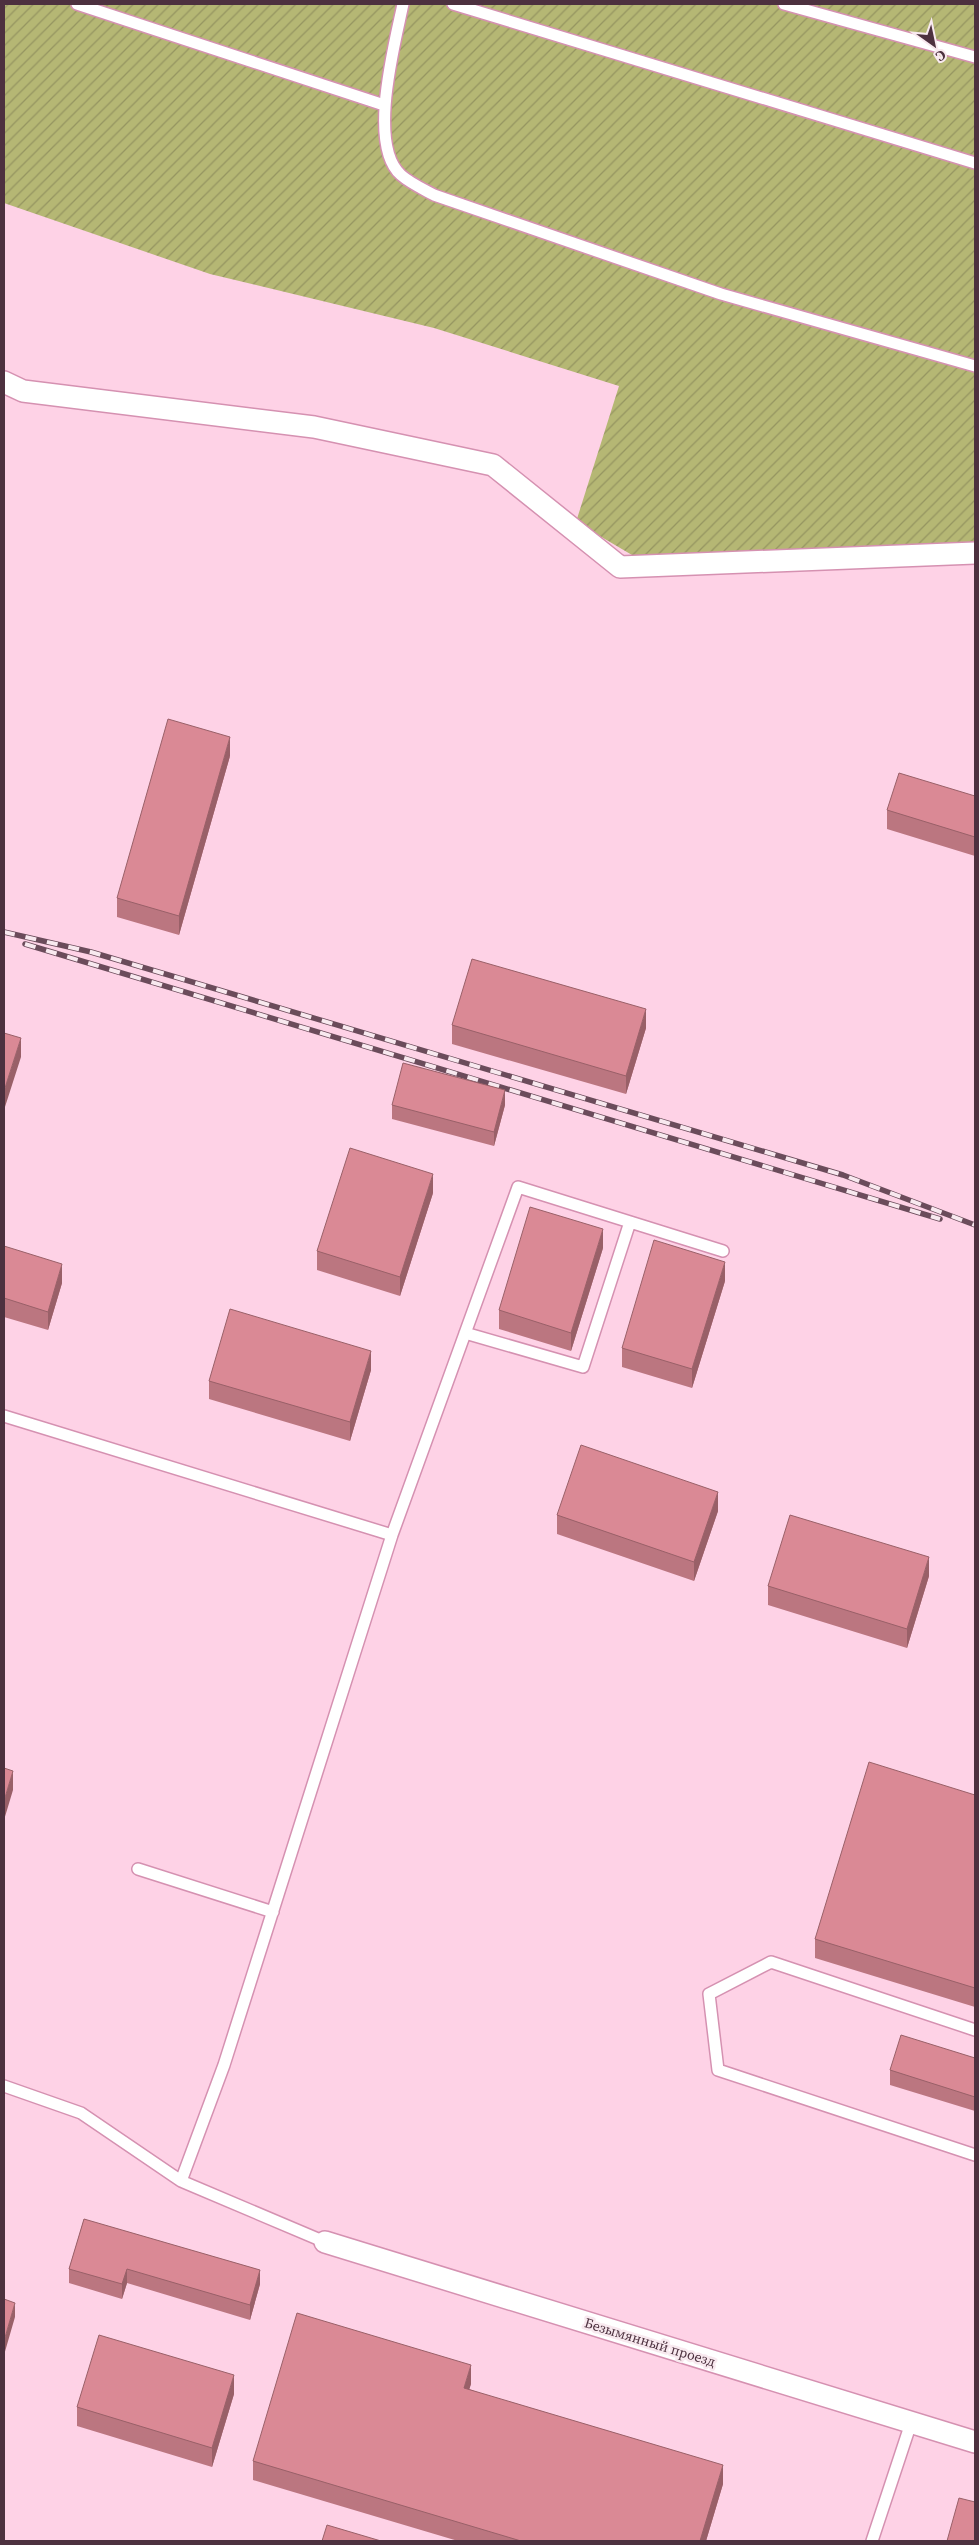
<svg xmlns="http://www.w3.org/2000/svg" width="979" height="2545" viewBox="0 0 979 2545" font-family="'Source Serif 4',serif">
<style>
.garden{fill:url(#garden-furrows)}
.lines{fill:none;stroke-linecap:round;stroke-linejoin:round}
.lane-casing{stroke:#d591b1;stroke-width:14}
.street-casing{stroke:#d591b1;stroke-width:24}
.lane{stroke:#fff;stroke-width:11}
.street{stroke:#fff;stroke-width:21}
.rail-casing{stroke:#6b4c5b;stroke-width:5.5}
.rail{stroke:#f8e9ef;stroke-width:4;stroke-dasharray:11;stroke-linecap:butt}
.wall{fill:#bb7680}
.shaded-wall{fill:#996068}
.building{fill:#da8995;stroke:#996068}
.labels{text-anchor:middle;stroke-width:5;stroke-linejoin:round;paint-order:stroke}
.street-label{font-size:14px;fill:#4d313f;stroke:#f8e9ef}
</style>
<defs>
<pattern id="garden-furrows" width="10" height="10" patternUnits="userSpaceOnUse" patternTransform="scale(1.25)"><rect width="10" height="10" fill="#b5b774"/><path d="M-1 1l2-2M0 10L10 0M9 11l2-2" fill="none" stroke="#959561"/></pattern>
</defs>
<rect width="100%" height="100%" fill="#fed2e6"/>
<path class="garden" d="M4 4H975V544L710 562 632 555 576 522 619 386 434 328 210 274 4 203Z"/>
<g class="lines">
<g class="lane-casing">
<path id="lane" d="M77 4 384 105
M403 4C395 43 367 145 401 175 410 183 423 189 434 195L721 294 975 366
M453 4 975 163
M784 4 975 57
M465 1333 583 1367 630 1222
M4 1416 392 1535 224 2065 181 2181 325 2242
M392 1535 518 1187 723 1251
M138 1869 273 1912
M975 2030 771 1962 709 1994 718 2070 975 2155
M4 2086 81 2113 181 2181
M872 2541 911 2423"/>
</g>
<g class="street-casing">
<path id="street" d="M4 382 23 391 314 427 493 465 620 567 975 553
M325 2242 975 2442"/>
</g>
<use href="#lane" class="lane"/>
<use href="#street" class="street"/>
<g class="rail-casing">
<path id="rail" d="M4 932 91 952 843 1175 975 1225
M25 944 940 1219"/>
</g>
<use href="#rail" class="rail"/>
</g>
<path class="wall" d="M230 756 179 935 117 917V898Z
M975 796V856L887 829V810Z
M452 1025 646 1028 626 1094 452 1044Z
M392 1105H505L494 1146 392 1119Z
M433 1193 400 1296 317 1270V1251Z
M4 1246 62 1283 48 1330 4 1317Z
M603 1248 571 1351 499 1329V1310Z
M725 1281 692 1388 622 1367V1348Z
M371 1370 350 1441 209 1399V1381Z
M718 1511 694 1581 557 1534V1515Z
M929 1576 907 1648 768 1605V1586Z
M975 1795V2007L815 1958V1939Z
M975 2058V2111L890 2085V2070Z
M84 2219 260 2284 250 2320 127 2283 122 2299 69 2283V2269Z
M471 2384 469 2389 723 2484 706 2541H458L253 2480V2461Z
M234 2394 212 2467 77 2426V2407Z"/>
<path class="shaded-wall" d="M230 737V756L179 935V916Z
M646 1009V1028L626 1094V1076Z
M21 1038V1057L4 1110V1091Z
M505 1090V1105L494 1146V1132Z
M433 1174V1193L400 1296V1277Z
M603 1229V1248L571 1351V1333Z
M725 1262V1281L692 1388V1369Z
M62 1264V1283L48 1330V1312Z
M371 1351V1370L350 1441V1422Z
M718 1492V1511L694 1581V1562Z
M929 1557V1576L907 1648V1629Z
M13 1771V1790L4 1820V1801Z
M127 2269V2283L122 2299V2284Z
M260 2270V2284L250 2320V2305Z
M15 2303V2317L4 2355V2341Z
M471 2365V2384L464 2406V2388Z
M234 2375V2394L212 2467V2448Z
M723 2465V2484L706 2541H700Z"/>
<path class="building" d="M168 719 230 737 179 916 117 898Z
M899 773 975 796V837L887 810Z
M472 959 646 1009 626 1076 452 1025Z
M4 1033 21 1038 4 1091Z
M403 1063 505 1090 494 1132 392 1105Z
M350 1148 433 1174 400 1277 317 1251Z
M530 1207 603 1229 571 1333 499 1310Z
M654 1240 725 1262 692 1369 622 1348Z
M4 1246 62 1264 48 1312 4 1298Z
M230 1309 371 1351 350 1422 209 1381Z
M581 1445 718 1492 694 1562 557 1515Z
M790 1515 929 1557 907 1629 768 1586Z
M869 1762 975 1795V1988L815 1939Z
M4 1768 13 1771 4 1801Z
M901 2035 975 2058V2097L890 2070Z
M84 2219 260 2270 250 2305 127 2269 122 2284 69 2269Z
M4 2299 15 2303 4 2341Z
M297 2313 471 2365 464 2388 723 2465 700 2541H521L253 2461Z
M99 2335 234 2375 212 2448 77 2407Z
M959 2498 975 2502V2541H947Z
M327 2525 381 2541H322Z"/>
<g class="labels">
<g class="street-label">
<text transform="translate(650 2342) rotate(17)" y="5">Безымянный проезд</text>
</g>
</g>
<rect width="979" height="2545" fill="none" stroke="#4d313f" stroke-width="10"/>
<g transform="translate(934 45) rotate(147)" stroke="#f8e9ef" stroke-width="4" paint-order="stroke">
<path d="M0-4L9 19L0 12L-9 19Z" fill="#4d313f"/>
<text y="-8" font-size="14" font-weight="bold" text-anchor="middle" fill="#4d313f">С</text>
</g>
</svg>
